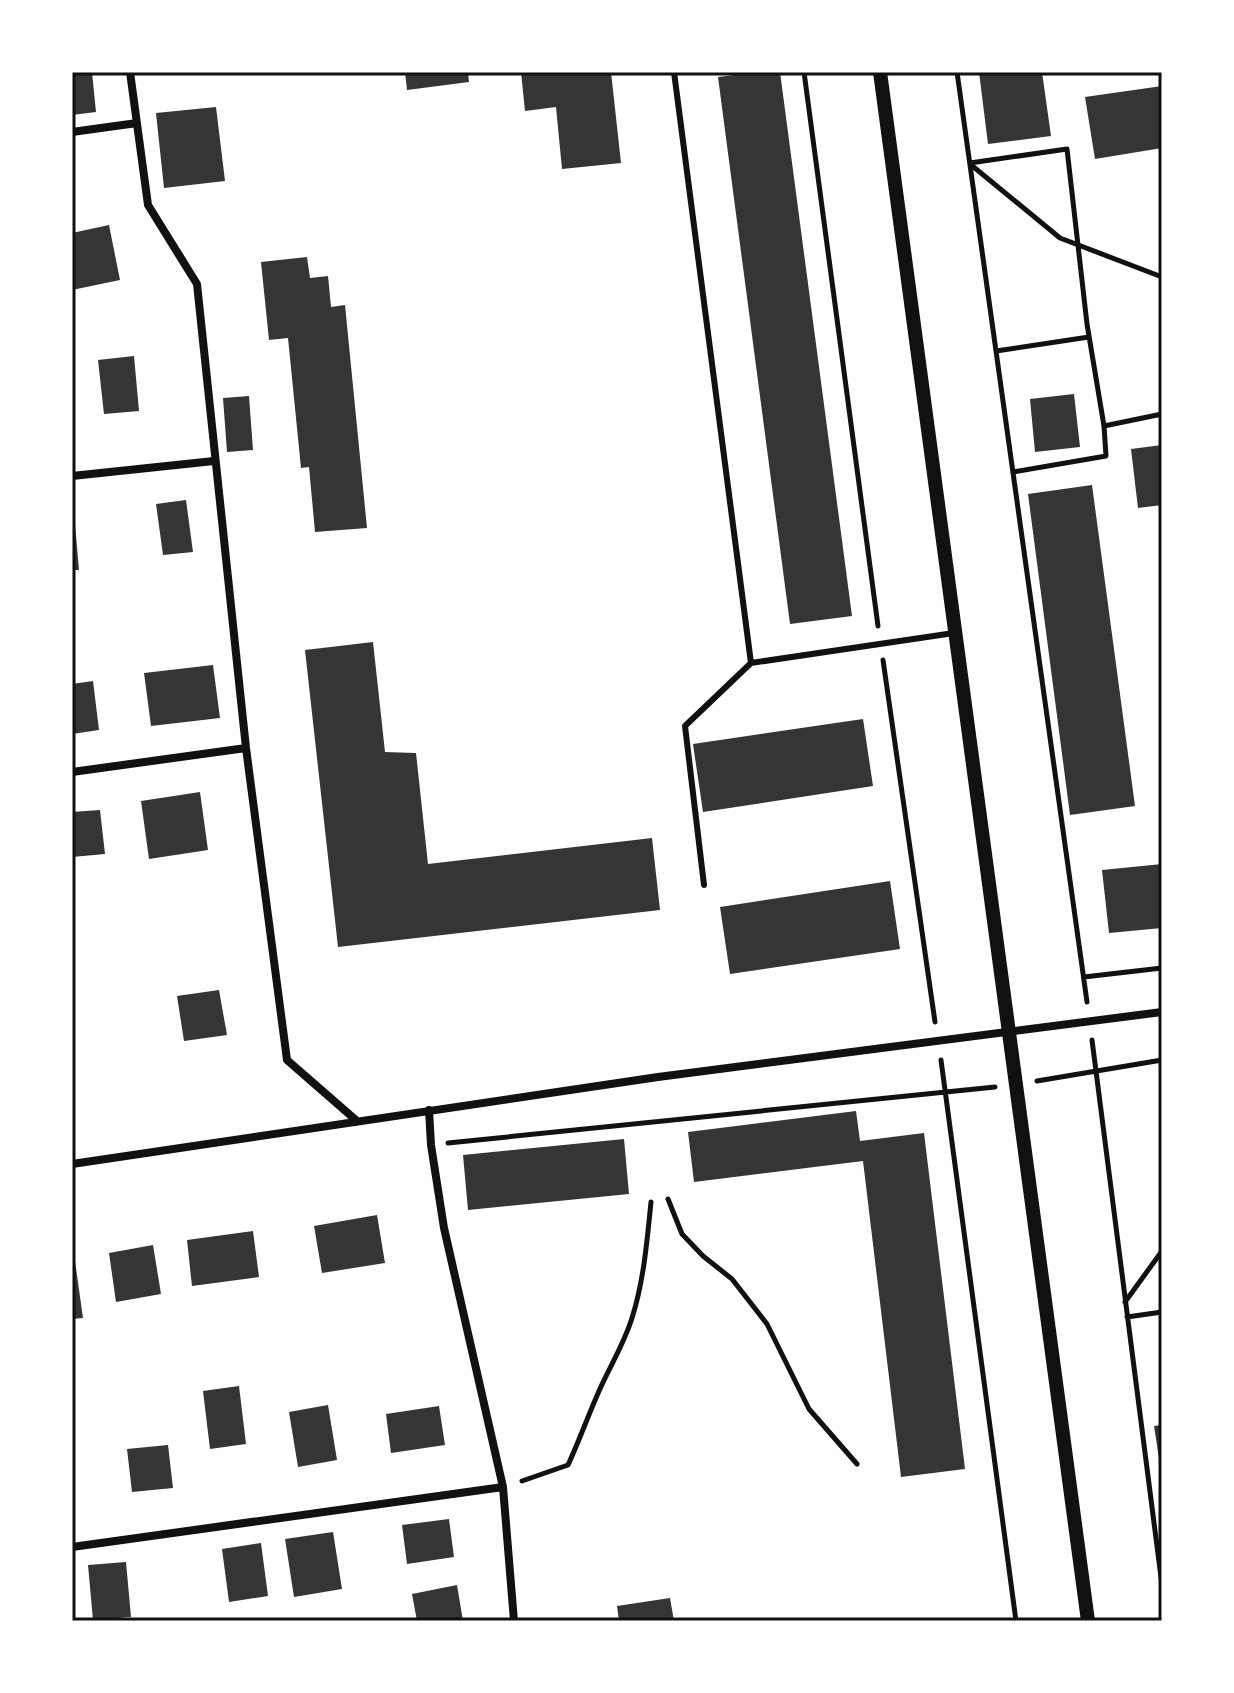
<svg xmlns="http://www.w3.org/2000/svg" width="1234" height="1693" viewBox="0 0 1234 1693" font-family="Commissioner,sans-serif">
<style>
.building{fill:#353535}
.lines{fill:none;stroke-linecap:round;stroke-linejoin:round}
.path{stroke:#111;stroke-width:5}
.service{stroke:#111;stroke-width:6}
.minor{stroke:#111;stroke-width:8}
.tertiary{stroke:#111;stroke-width:14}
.neatline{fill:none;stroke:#111;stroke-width:3}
</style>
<rect width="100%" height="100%" fill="#fff"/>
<path class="building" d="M72 72H92L96 112 72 115Z
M405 72H468L469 82 407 90Z
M521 72H611L621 163 562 169 556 107 525 111Z
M758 72H780L852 616 790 624 718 77Z
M979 72H1042L1051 136 988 144Z
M1162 86V148L1095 159 1085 97Z
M216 107 225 181 164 188 156 113Z
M109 225 120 280 72 290V233Z
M307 257 310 278 328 276 331 307 345 305 367 528 315 532 309 467 301 468 288 338 269 340 261 262Z
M134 356 139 411 104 414 98 360Z
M1074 394 1080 447 1035 452 1030 399Z
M249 396 253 450 227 452 223 398Z
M1162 445V505L1138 508 1131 449Z
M1092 485 1135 806 1070 815 1028 494Z
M186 500 193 552 163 555 156 504Z
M72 513H74L79 570H72Z
M373 642 385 752 416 753 428 864 652 838 660 910 338 947 305 650Z
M213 665 220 718 151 726 144 673Z
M93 681 99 730 72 734V684Z
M863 719 873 786 703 812 693 744Z
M200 792 208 850 149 859 141 801Z
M100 810 105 854 72 857V812Z
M1162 864V928L1109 933 1102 870Z
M890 881 900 949 730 974 720 907Z
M219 990 227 1035 184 1041 177 996Z
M856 1111 860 1141 924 1133 965 1469 901 1477 863 1161 694 1182 688 1132Z
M624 1139 629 1194 468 1210 463 1155Z
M377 1215 385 1263 322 1273 314 1226Z
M253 1231 259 1277 192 1286 187 1240Z
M153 1245 161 1294 116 1302 109 1253Z
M72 1261H75L83 1318 72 1319Z
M239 1386 246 1444 210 1449 203 1391Z
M328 1405 337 1460 298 1467 289 1412Z
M439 1406 445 1445 391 1453 386 1414Z
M1162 1425V1465H1160L1154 1426Z
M168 1445 173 1488 132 1492 127 1449Z
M449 1519 454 1557 407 1564 402 1525Z
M333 1532 342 1589 294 1597 285 1539Z
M261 1543 268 1596 229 1602 222 1549Z
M126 1562 131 1617 93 1620 88 1565Z
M457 1585 463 1621H417L412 1594Z
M670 1598 674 1621H619L617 1606Z"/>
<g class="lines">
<path class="path" d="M804 72 878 626
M957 72 1087 1002
M970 163 1067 149 1087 324 1104 426
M970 164 1060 238 1162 277
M996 351 1089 337
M1013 472 1106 456 1104 426 1162 414
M883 660 935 1022
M1084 977 1162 968
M1092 1040 1162 1585
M941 1060 1016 1621
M1037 1081 1162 1060
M448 1143 995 1087
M668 1199 682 1234 703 1256 732 1279 767 1324 809 1409 857 1464
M1125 1302 1162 1251
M1127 1317 1162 1312
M522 1481 568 1465C579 1441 588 1416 599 1391 610 1366 624 1344 632 1318 644 1280 647 1241 651 1202"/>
<path class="service" d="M674 72 751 663 954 633
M704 885 685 726 751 663"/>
<path class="minor" d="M130 72 148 205 197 284 246 748 287 1060 357 1121
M72 132 137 123
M72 476 214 461
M72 772 246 748
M429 1110 431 1145 444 1228 503 1487 514 1621
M72 1164 658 1077 1162 1012
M72 1547 503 1487"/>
<path class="tertiary" d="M880 72 1088 1621"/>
</g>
<rect width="1234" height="1693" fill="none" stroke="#ffffff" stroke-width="148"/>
<rect x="74" y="74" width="1086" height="1545" class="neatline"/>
</svg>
